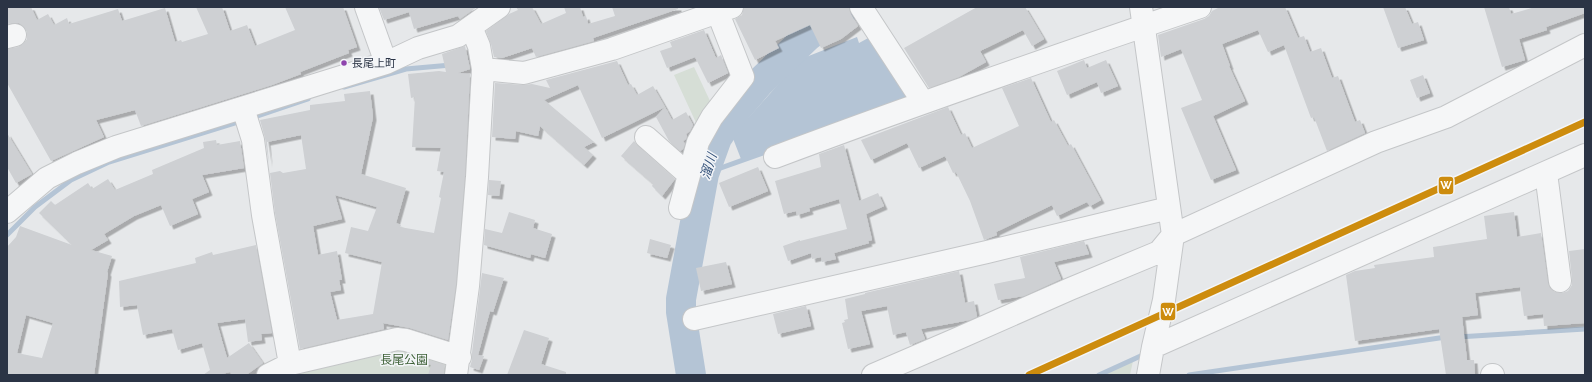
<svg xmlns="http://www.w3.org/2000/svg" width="1592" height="382" viewBox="0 0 1592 382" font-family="Raleway,'Noto Sans JP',sans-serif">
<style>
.green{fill:#d6ded6}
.water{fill:#b4c4d5}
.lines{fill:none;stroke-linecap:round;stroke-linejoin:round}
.stream{stroke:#b4c4d5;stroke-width:5}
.river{stroke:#b4c4d5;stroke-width:30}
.building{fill:#ced0d3;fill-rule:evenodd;filter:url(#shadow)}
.minor-casing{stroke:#c4c6c8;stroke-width:24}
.minor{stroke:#f5f6f7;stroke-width:22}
.rail-1-casing{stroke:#f4f6f9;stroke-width:10}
.rail-1{stroke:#cd8c0e;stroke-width:7}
.bus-dot{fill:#8e44ad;stroke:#f4f6f9;stroke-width:1.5}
.labels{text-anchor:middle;stroke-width:3;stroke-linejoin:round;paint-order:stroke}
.bus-label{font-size:11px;fill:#2b3445;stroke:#f4f6f9;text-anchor:start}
.park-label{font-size:12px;fill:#3f6138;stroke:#f4f6f9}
.water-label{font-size:13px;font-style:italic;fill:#34527a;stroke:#f4f6f9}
.line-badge{stroke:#f4f6f9;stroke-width:1.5}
.badge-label{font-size:11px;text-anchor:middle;font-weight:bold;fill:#fff}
</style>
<defs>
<filter id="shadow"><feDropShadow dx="3.5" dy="3.5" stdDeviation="0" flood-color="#0004"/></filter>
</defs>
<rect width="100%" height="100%" fill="#e6e8ea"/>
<path class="green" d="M694 67 711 103 698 127 674 75Z
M401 344 456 359 452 375H278Z
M1133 361 1130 375H1102Z"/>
<path class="water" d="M872 36 909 95 903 99 741 159 732 136 801 59 857 37 859 43Z"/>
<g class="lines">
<path class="stream" d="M344 87 406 69 451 65
M251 118 308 99
M704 174 771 150
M7 235 35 207 71 180 109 162 241 121
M1458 337 1585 329
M1099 375 1145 354
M1189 375 1446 337"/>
<path class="river" d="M691 375 681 312V299L704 174 717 138 735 111 759 83 808 36 846 7"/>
</g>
<path class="building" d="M7 7H31L37 20 48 14 54 25 67 18 69 24 118 9 122 21 165 8 175 42 181 40 182 42 208 34 196 7H222L230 31 247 25 255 46 295 30 285 7H343L357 47 348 50 349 53 300 72 301 74 272 85 141 126 135 110 96 120 104 137 51 161 7 83V49L18 47 23 44 27 39V32L24 27 19 23 7 24Z
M379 7H477L460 19 458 16 414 29 409 12 384 20Z
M516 7H532L541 24 566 13 564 7H580L583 17 586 16 588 24 615 16 612 7H678V9L593 38 594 41 536 57 532 48 502 58 494 57 491 44 486 31 509 14 518 10Z
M744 7H849L851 14 858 26 841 39 821 48 810 25 775 41 779 48 755 60 735 19 742 15Z
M977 7H1025L1044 39 1032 46 1023 30 980 51 986 62 959 77 929 88 904 48Z
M1220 7H1285L1298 38 1304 36 1310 52 1321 48 1332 78 1338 76 1355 122 1360 120 1365 133 1327 151 1314 117 1311 118 1284 45 1268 52 1258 30 1222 44 1230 66H1229L1245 101 1213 116 1236 170 1211 180 1181 108 1202 100 1181 49 1161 57 1158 35 1204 19 1209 16 1212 11Z
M1383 7H1405L1412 24 1418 22 1424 40 1398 48Z
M1484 7H1509L1511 14 1535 7H1585V13L1546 27 1547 30 1519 39 1525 60 1502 67Z
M704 30 716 58 721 55 728 73 708 83 695 57 667 68 660 51 672 47 670 42Z
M465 46 470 69 458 73 470 74 465 176 456 285 448 340 410 328 383 323 384 329 300 349 275 213 270 173 280 171 283 173 306 169 301 135 267 142 269 164 265 138 260 120 310 110V105L345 101 344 94 370 91 373 117 361 174 406 188 396 223 401 225 400 227 434 233 441 198 439 197 444 172 437 171 441 148 412 147 415 97 411 98 408 74 439 71 446 72 442 54ZM335 195 377 207 368 231 351 227 345 253 382 262 373 314 337 320 330 292 341 290 339 280H342L337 251 318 255 313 226 342 219Z
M1084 60 1087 68 1106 60 1118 86 1101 93 1097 82 1067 95 1057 71Z
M617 61 628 85 631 84 637 95 653 86 665 107 602 138 578 85 544 100 594 142 584 147 593 155 584 165 540 126 538 136 516 131 515 139 492 137 495 83 523 85 532 84 550 88 546 80Z
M1423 75 1430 93 1417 98 1410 80Z
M1031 78 1051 122 1054 120 1068 146 1071 144 1101 200 1090 206 1087 202 1057 216 1052 205 996 232 997 235 984 240 970 201 956 172 953 173 945 156 919 168 907 143 871 160 861 140 948 107 961 135 965 133 972 148 1019 126 1002 88Z
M665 107 672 120 686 112 693 125 690 131 686 134 687 136 686 139 683 141 685 144 683 149 680 151 669 141 656 117Z
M7 133 32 174 16 183 7 167Z
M216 140 217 145 240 141 244 168 202 175 209 192 192 199 198 214 170 226 161 205 134 216 104 234 108 240 91 250 112 256 107 272 108 273 94 375H8L7 247 16 237 20 226 72 245 39 213 51 201 55 205 88 183 92 189 108 179 115 190 153 174 152 170 204 148 203 142ZM26 315 53 323 42 358 17 353Z
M634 141 638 146 675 179 662 196 652 186 653 184 621 156Z
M844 145 859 201 878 193 884 206 866 214 872 240 868 241 869 243 834 253 836 259 822 262 821 257 812 259 811 253 788 261 783 246 800 240V241L847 229 839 199 809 208 810 211 797 215 796 211 784 214 775 181 821 167 819 154Z
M758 167 768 191 729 207 719 183Z
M489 180 501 181 499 196 488 195Z
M509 212 535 220 533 228 552 234 545 258 531 254 530 258 484 245 485 229 502 233Z
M1514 212 1517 237 1541 233 1548 283 1550 288 1555 292 1562 293 1568 291 1572 285V279L1569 251 1585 249V323L1544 326 1543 314 1524 316 1520 287 1475 293 1478 315 1462 317 1467 360H1474L1475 375H1446L1439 329 1355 341 1346 275 1355 271 1375 268 1374 265 1434 257 1433 247 1487 239 1484 216Z
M650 239 671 245 667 258 647 253Z
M1084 241 1089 254 1054 262 1061 279 1024 296 998 300 994 284 1025 278 1020 257Z
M256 245 272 333 261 334 262 340 248 342 245 319 217 323 227 358 249 343 263 363 246 375H232L230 372 218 375H203L210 370 202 343 178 350 172 329 143 335 137 305 120 307 119 281 196 263 195 258 212 252 213 255Z
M726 262 732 284 701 291 696 268Z
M959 271 965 303 974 301 977 317 970 320 921 329 925 339 910 345 906 332 893 335 887 306 861 311 870 344 848 349 842 323 845 322 844 320 848 319 845 299 865 294V293Z
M482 273 504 278 493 312 490 311 478 355 484 356 479 370 470 367 472 360V353Z
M806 306 811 326 778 334 773 314Z
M524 330 549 338 541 364 566 372V375H507Z
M426 359 445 365 444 375H428L431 365 425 363Z"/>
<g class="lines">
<g class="minor-casing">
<path id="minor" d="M366 7 386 63
M861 7 923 102
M1141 7 1173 235 1164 300 1153 347 1148 375
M7 37 15 35
M483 69 524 73 612 49 732 7
M243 108 253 140 263 215 290 364
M646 137 689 175
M775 157C916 104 1058 55 1200 7
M1546 173 1560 281
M680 208 698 142 712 117 743 77 718 13
M7 212 47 178 77 163 116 147 386 63 418 48 458 36 499 7
M694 319 987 252 1169 208
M1153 347 1585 155
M268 375 290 364 397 339 406 340 460 357
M456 375 468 286 477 177 483 69 479 46 471 27
M873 375 959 338 1070 289 1159 252 1173 235 1376 142 1446 117 1585 45
M1492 375H1493"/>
</g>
<use href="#minor" class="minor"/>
<g class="rail-1-casing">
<path id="rail-1" d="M1029 375 1585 122"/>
</g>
<use href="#rail-1" class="rail-1"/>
</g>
<circle class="bus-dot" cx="344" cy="63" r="3.5"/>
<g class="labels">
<g class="bus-label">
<text x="352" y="67">長尾上町</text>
</g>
<g class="park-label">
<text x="404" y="364">長尾公園</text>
</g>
<g class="water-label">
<text transform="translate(708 166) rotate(-72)" y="5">溜川</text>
</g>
</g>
<g class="line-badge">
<rect x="1438" y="176" width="16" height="19" rx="4" fill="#cd8c0e"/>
<rect x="1160" y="302" width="16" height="19" rx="4" fill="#cd8c0e"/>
</g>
<g class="badge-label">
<text x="1446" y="189">W</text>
<text x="1168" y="316">W</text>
</g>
<rect width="1592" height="382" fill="none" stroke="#2b3445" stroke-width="16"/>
</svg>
